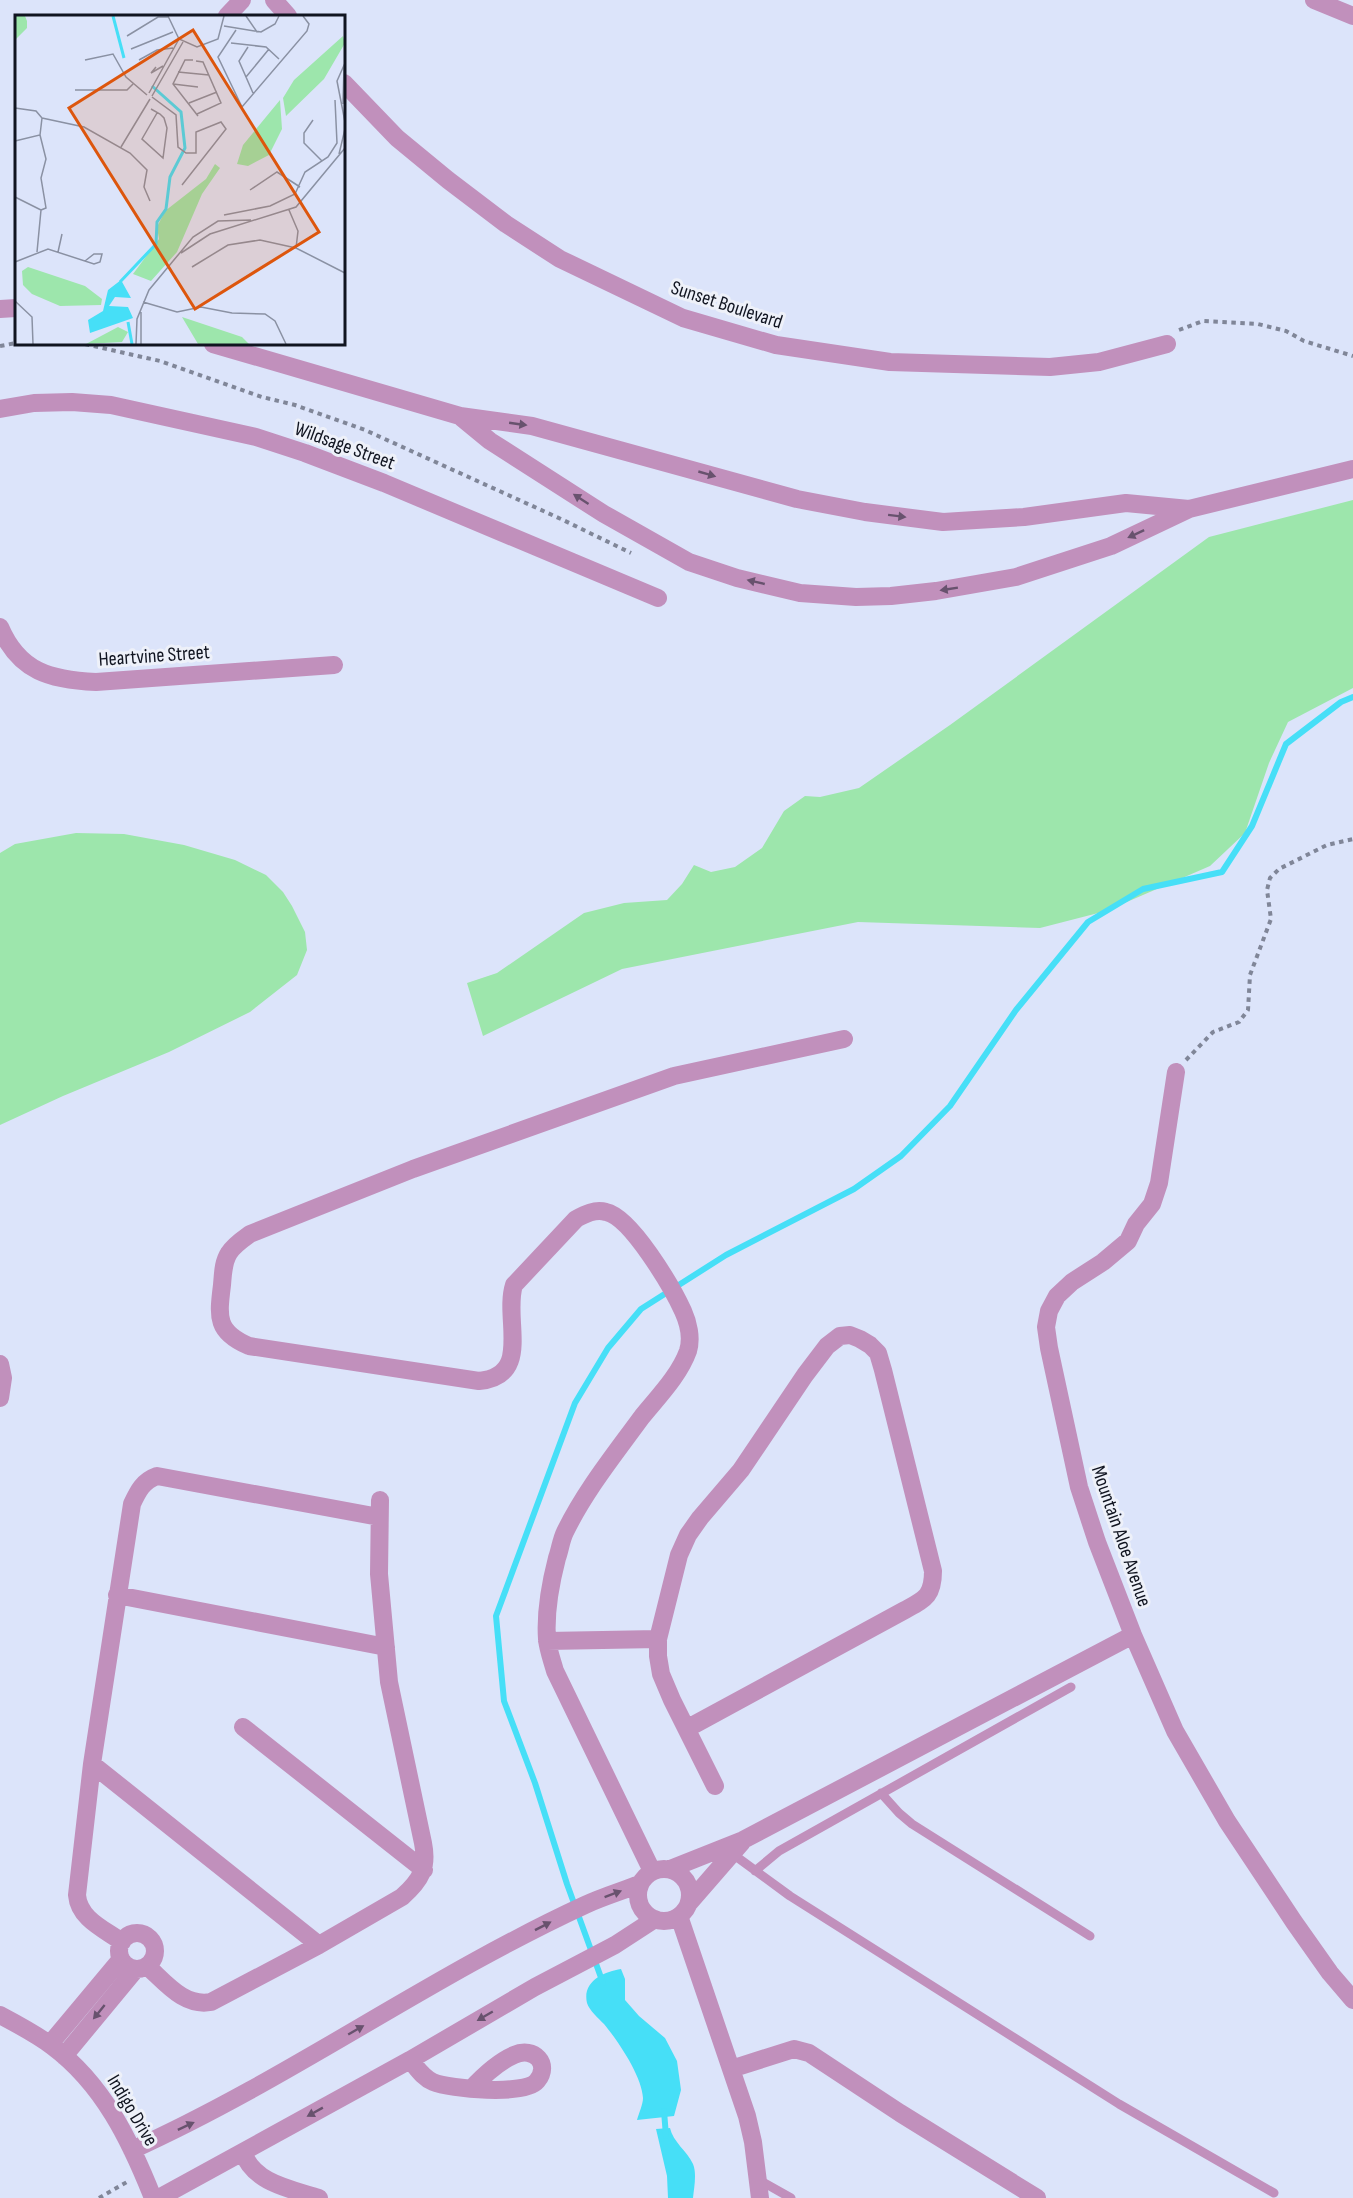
<svg xmlns="http://www.w3.org/2000/svg" width="1353" height="2198" viewBox="0 0 1353 2198" font-family="'Sofia Sans Condensed',sans-serif">
<style>
.green{fill:#9de6ac}
.water{fill:#46dff7}
.lines{fill:none;stroke-linecap:round;stroke-linejoin:round}
.stream{stroke:#46dff7;stroke-width:6}
.path{stroke:#808698;stroke-width:4;stroke-dasharray:4.5 4.5;stroke-linecap:butt}
.lane{stroke:#c190bc;stroke-width:9}
.street{stroke:#c190bc;stroke-width:18}
.oneway{fill:#68526e}
.labels{text-anchor:middle;stroke-width:6;stroke-linejoin:round;paint-order:stroke}
.street-label{font-size:20px;fill:#101420;stroke:#eef1f9}
.inset-river{fill:none;stroke:#46dff7;stroke-width:3}
.inset-road{fill:none;stroke:#8a91a3;stroke-width:1.5}
.view{fill:#dd560d;fill-opacity:0.15;stroke:#dd560d;stroke-width:3}
.inset-edge{fill:none;stroke:#101420;stroke-width:3}
</style>
<rect width="100%" height="100%" fill="#dce4fa"/>
<path class="green" d="M1353 500V688L1288 722 1269 763 1245 833 1210 866 1106 911 1040 928 858 922 622 969 483 1036 467 983 497 973 584 913 624 903 667 900 682 884 694 865 711 872 735 867 762 848 784 811 805 796 820 797 859 788 950 725 1209 537Z
M76 833 124 834 184 845 235 860 266 875 283 892 292 906 305 932 307 950 297 975 250 1012 169 1052 63 1096 0 1125V853L15 844Z"/>
<path class="water" d="M621 1969 625 1979V2000L639 2016 665 2038 677 2061 681 2090 674 2116 637 2120C639 2113 643 2104 643 2098 642 2076 618 2041 604 2024 599 2019 589 2010 587 2003 582 1981 604 1972 621 1969Z
M670 2128C673 2142 687 2151 693 2164 697 2173 694 2188 693 2198H668L667 2176 656 2129Z"/>
<g class="lines">
<path class="stream" d="M603 1983 567 1884 535 1783 504 1701 496 1616 575 1403 608 1348 641 1309 726 1255 854 1189 901 1156 950 1106 1016 1010 1088 922 1143 889 1222 872 1252 826 1286 744 1341 702 1353 697
M664 2111 666 2136"/>
<path class="path" d="M1179 330 1203 321 1258 324 1286 331 1304 341 1353 356
M85 344 160 361 262 397 295 405 365 430 561 519 631 553
M0 346 16 343
M1186 1060 1213 1032 1239 1022 1248 1010 1250 975 1271 919 1267 890 1270 878 1279 869 1327 845 1353 839
M99 2198 127 2182"/>
<path class="lane" d="M881 1793 899 1813 912 1824 1090 1936
M730 1852 790 1896 1119 2104 1274 2193
M755 1871 779 1851 1071 1687
M759 2180 791 2198"/>
<path class="street" d="M274 0 288 16
M1314 0 1353 16
M227 16 242 0
M344 83 397 138 448 180 506 224 560 259 683 318 776 345 890 362 1050 367 1099 362 1167 344
M0 309 16 308
M213 344 460 416 532 426 797 499 865 512 943 522 1024 517 1126 503 1189 509
M0 409 34 403 72 402 111 405 256 437 305 453 384 483 658 598
M462 418 490 441 604 514 689 562 737 578 800 593 856 597 891 596 936 591 1016 577 1111 546 1189 509 1353 469
M0 627C19 672 51 680 96 682L334 665
M1176 1072 1159 1183 1152 1204 1136 1224 1128 1241 1103 1262 1072 1282 1057 1296 1049 1311 1046 1327 1049 1348 1079 1487 1097 1542 1133 1635 1175 1731 1227 1821 1294 1922 1330 1973 1353 2000
M0 1364 3 1378 0 1398
M117 1595 386 1647
M547 1641 658 1639
M243 1727 424 1870
M688 1728 905 1610C925 1599 933 1596 933 1571L883 1370 878 1353 870 1345 860 1339 850 1335 840 1336 827 1346 805 1375 741 1470 700 1518 688 1535 679 1555 658 1639V1656L661 1674 672 1700 715 1786
M92 1764 319 1945
M638 1895a26 26 0 1 1 52 0a26 26 0 1 1-52 0Z
M670 1869 743 1840 1133 1635
M652 1871 555 1671C552 1660 548 1650 547 1639 545 1611 550 1585 557 1558 560 1550 561 1540 565 1532 585 1491 614 1455 641 1418 657 1398 679 1376 688 1351 692 1338 688 1322 683 1311 672 1287 631 1217 606 1212 595 1209 585 1214 576 1219L514 1285C503 1319 533 1376 479 1381L249 1346C216 1332 218 1317 222 1285 223 1274 223 1262 229 1253 234 1245 243 1239 250 1234L413 1169 674 1076 844 1039
M689 1903 742 1842
M679 1916 747 2116 753 2142 760 2198
M119 1951a18 18 0 1 1 36 0a18 18 0 1 1-36 0Z
M122 1942C104 1929 79 1919 77 1895L92 1764 132 1504C138 1491 143 1481 157 1476L379 1517
M147 1966C166 1983 184 2007 211 2002L319 1945 402 1897C421 1880 428 1868 423 1843L389 1682 379 1574 380 1500
M0 2015C17 2024 36 2034 52 2046 103 2084 130 2140 153 2198
M50 2044 121 1959
M64 2056 136 1969
M410 2060C417 2068 423 2078 433 2082 450 2089 525 2096 537 2081 551 2064 534 2046 514 2055 498 2062 483 2076 471 2089
M731 2069 794 2049 809 2053 900 2113 1037 2198
M132 2150C289 2079 429 1977 585 1905 602 1897 622 1891 640 1884
M243 2152C253 2183 291 2189 319 2198
M159 2198 410 2060 535 1987 615 1945 655 1919"/>
</g>
<defs><path id="oneway-solid" d="M-6-.8H1V-3.2L6.5 0L1 3.2V.8H-6Z" transform="scale(1.5)"/></defs>
<g class="oneway">
<use href="#oneway-solid" transform="translate(518 424) rotate(8)"/>
<use href="#oneway-solid" transform="translate(707 474) rotate(16)"/>
<use href="#oneway-solid" transform="translate(581 499) rotate(-147)"/>
<use href="#oneway-solid" transform="translate(897 516) rotate(7)"/>
<use href="#oneway-solid" transform="translate(1136 534) rotate(155)"/>
<use href="#oneway-solid" transform="translate(756 582) rotate(-167)"/>
<use href="#oneway-solid" transform="translate(949 589) rotate(171)"/>
<use href="#oneway-solid" transform="translate(613 1894) rotate(-21)"/>
<use href="#oneway-solid" transform="translate(543 1926) rotate(-27)"/>
<use href="#oneway-solid" transform="translate(99 2012) rotate(129)"/>
<use href="#oneway-solid" transform="translate(485 2016) rotate(150)"/>
<use href="#oneway-solid" transform="translate(356 2030) rotate(-30)"/>
<use href="#oneway-solid" transform="translate(315 2112) rotate(151)"/>
<use href="#oneway-solid" transform="translate(186 2126) rotate(-25)"/>
</g>
<g class="labels">
<g class="street-label">
<text transform="translate(727 304) rotate(18)" y="7">Sunset Boulevard</text>
<text transform="translate(345 445) rotate(20)" y="7">Wildsage Street</text>
<text transform="translate(154 655) rotate(-4)" y="7">Heartvine Street</text>
<text transform="translate(1122 1536) rotate(71)" y="7">Mountain Aloe Avenue</text>
<text transform="translate(133 2110) rotate(59)" y="7">Indigo Drive</text>
</g>
</g>
<g transform="translate(15 15)">
<rect width="330" height="330" fill="#dce4fa"/>
<path d="M0 1H10L12 6V13L0 25ZM328 21 330 28 309 64 271 101 268 83 279 65ZM265 85 267 114 254 140 233 151 222 149 228 130ZM200 149 205 153 187 179 162 237 136 266 118 259 144 224 142 212 150 196 191 164ZM13 252 70 271 87 284 86 290 45 291 17 279 8 270 7 256ZM167 302 227 322 234 329H183ZM103 312 113 317 107 327 71 329Z" fill="#9de6ac"/>
<path d="M106 265 116 283 100 282 94 291 113 292 118 303 75 318 73 305 88 296 93 275Z" fill="#46dff7"/>
<path class="inset-river" d="M98 1 109 43M105 267 141 229 142 207 151 194 155 162 170 133 166 97 137 71M113 307 117 329"/>
<path class="inset-road" d="M153 1 164 24 182 32 203 24 209 1M231 1 242 17M209 11 246 17 260 9 264 1M221 15 203 42 227 92 292 16 294 9 288 1M112 21 143 2H153M216 28 251 32 264 44M233 32 224 46 238 78M116 34 158 17M70 45 98 39 111 62 132 80M124 45 142 35 158 33M178 45H170L158 69 183 101M181 46 188 47 206 88 182 99M330 48 322 66 330 107M141 52 136 58 148 51M163 57 194 60M231 62 254 34M158 69 183 72M60 75H112L118 69M134 78 164 24M137 81 168 27M137 82 161 100 163 132 171 138H181V117L206 107 211 114 167 170M174 88 202 77M328 89 329 51M0 93 21 96 27 103M136 94 145 99 149 103 152 113 148 143 127 124 142 98M27 103 69 112 115 138 132 155 129 172 135 186M298 105 289 118V128L307 146M25 120 31 144 26 163 31 193 26 195M0 126 25 120 27 103M106 132 135 84M324 139 330 114M235 175 262 157 285 172M0 182 26 195 22 237M274 195 283 216 281 233M209 200 255 191 280 179 290 157 313 142 322 128 320 85M43 237 47 219M166 238 195 219 281 192 330 133M0 247 33 234 79 249 85 247 87 239H79L70 246M177 252 213 230 245 225 281 233 330 258M0 286 17 302 18 329M128 287 162 297 186 292 217 298 250 299 260 306 271 329M121 329 122 304 134 275 178 222 203 206 236 205M126 329V297"/>
<path class="view" d="M178 15 304 217 180 294 54 93Z"/>
<rect width="330" height="330" class="inset-edge"/>
</g>
</svg>
